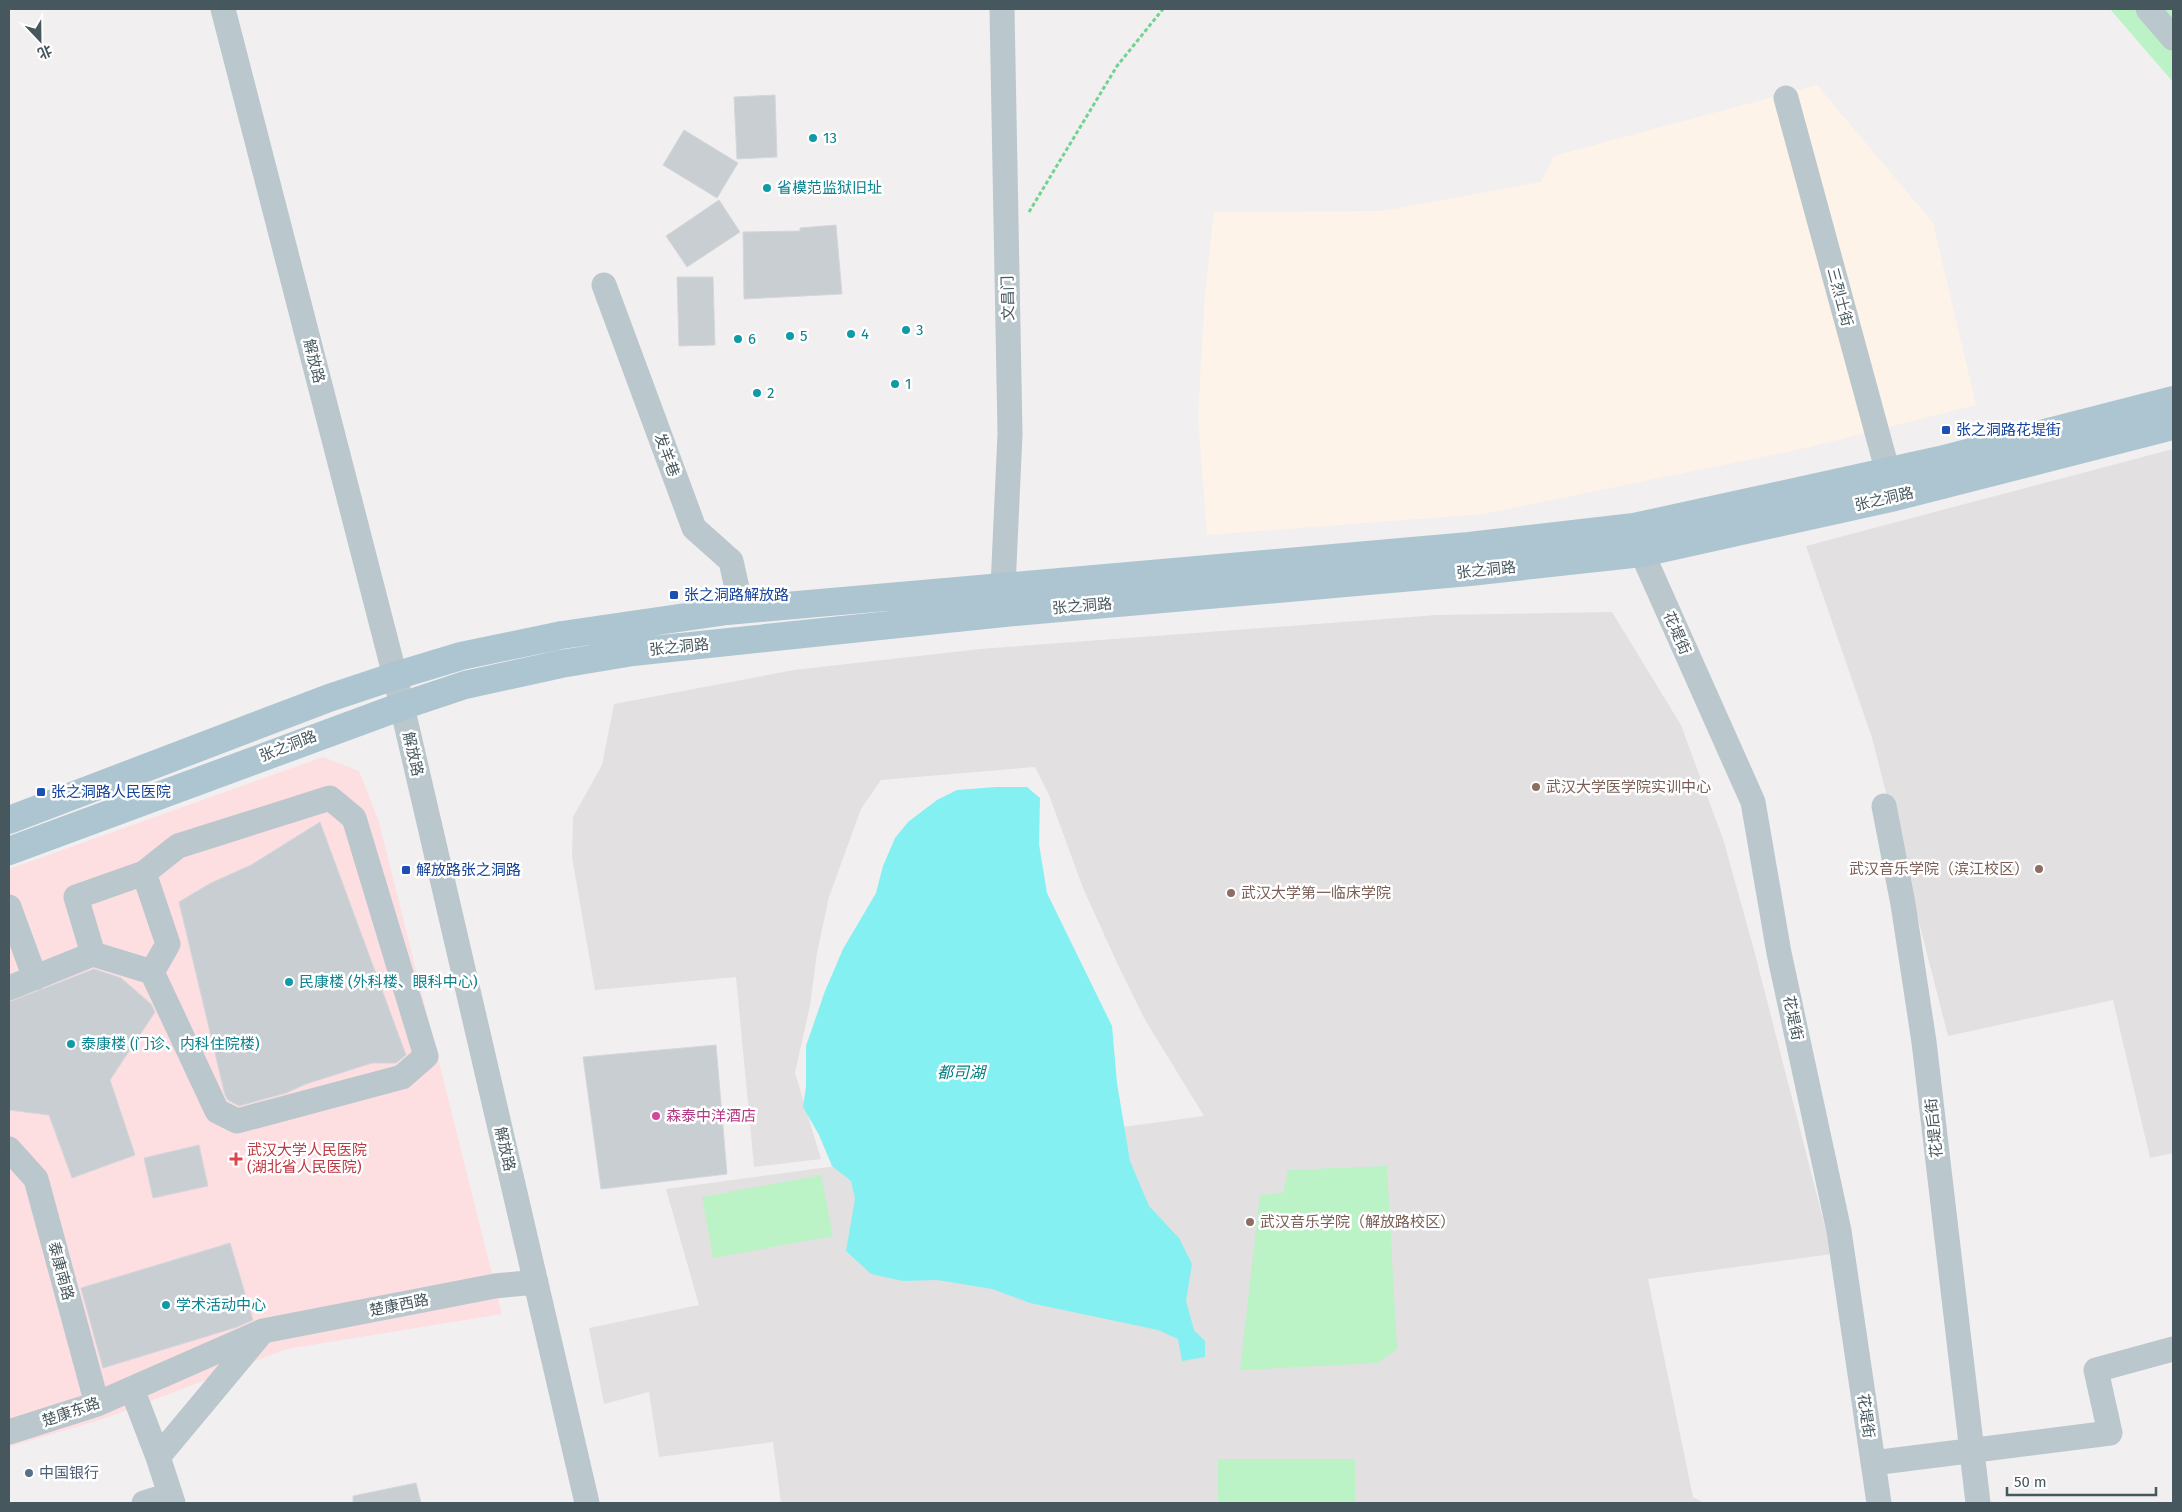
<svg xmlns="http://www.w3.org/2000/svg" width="2182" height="1512" viewBox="0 0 2182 1512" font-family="'Fira Sans','Noto Sans SC',sans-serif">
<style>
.commercial{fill:#fdf3e8}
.education{fill:#e3e0e2}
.medical{fill:#fddee1}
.green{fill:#bbf2c6}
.water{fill:#85f0f2}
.building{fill:#c9ced2;stroke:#d3d7db}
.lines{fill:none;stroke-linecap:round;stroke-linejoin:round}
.path{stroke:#70d390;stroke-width:3;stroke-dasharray:4 2.5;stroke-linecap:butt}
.minor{stroke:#bac7cd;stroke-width:25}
.major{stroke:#adc5d0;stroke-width:28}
.culture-dot{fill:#0f9aa8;stroke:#fff;stroke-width:2}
.transit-dot{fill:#1a4fb4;stroke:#fff;stroke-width:2}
.education-dot{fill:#8d6e63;stroke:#fff;stroke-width:2}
.hotel-dot{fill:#d1479c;stroke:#fff;stroke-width:2}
.health-dot{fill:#e0444e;stroke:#fff;stroke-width:2}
.service-dot{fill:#5c6f8a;stroke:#fff;stroke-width:2}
.labels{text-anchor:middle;stroke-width:5;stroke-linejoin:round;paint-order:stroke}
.culture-label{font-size:15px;fill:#0d838f;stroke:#fff;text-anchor:start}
.street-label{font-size:15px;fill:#46575e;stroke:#fff}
.transit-label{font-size:15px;fill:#164399;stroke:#fff;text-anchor:start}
.education-label{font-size:15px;fill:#785e54;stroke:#fff;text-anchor:start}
.hotel-label{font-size:15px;fill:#b23c85;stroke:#fff;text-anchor:start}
.health-label{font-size:15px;fill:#be3a42;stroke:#fff;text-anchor:start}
.service-label{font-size:15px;fill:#4e5e75;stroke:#fff;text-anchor:start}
.water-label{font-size:16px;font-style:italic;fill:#068184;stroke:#fff}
</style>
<rect width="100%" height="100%" fill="#f2eff0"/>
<path class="commercial" d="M1817 85 1933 223 1976 405 1806 448 1484 514 1207 535 1198 416 1205 295 1214 212 1382 211 1541 182 1554 156Z"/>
<path class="education" d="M2173 449V1153L2150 1158 2113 1000 1948 1036 1872 738 1806 546Z
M1612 612 1681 725 1724 842 1754 950 1832 1254 1648 1279 1693 1497 1704 1503H781L773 1442 659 1457 649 1392 604 1404 589 1328 699 1305 666 1189 1204 1116 1144 1018 1118 965 1083 888 1049 795 1035 767 881 780 861 809 829 897 817 953 810 1006 795 1073 821 1159 754 1167 736 977 595 990 572 857 573 817 602 765 614 704 794 670 980 649 1437 615Z"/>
<path class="medical" d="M323 757 359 771 379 822 502 1314 287 1349 106 1418 9 1447V869Z"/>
<path class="green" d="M2110 9H2173V82Z
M1387 1166 1397 1349 1378 1363 1240 1370 1260 1195 1283 1193 1288 1170Z
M821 1175 833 1236 713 1258 702 1197Z
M1218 1459H1355V1503H1218Z"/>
<path class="water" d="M996 787H1027L1040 798 1039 844 1047 893 1112 1026 1117 1083 1130 1161 1149 1206 1179 1238 1192 1264 1186 1301 1194 1330 1205 1341V1357L1182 1361 1178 1339 1158 1330 1030 1303 992 1289 937 1280 903 1281 871 1274 846 1251 855 1199 851 1181 832 1166 819 1135 803 1107 806 1086V1046L825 991 843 949 876 893 883 866 895 838 908 822 937 800 957 790Z"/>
<path class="building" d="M775 95 777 157 737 159 734 97Z
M684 130 738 163 717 198 663 165Z
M719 200 740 232 687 267 666 236Z
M836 225 842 294 744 299 743 232 800 231V228Z
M677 277H713L715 345 679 346Z
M320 822 406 1055 396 1063H372L306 1084 286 1093 239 1106 228 1100 225 1095 179 902 211 883 251 865Z
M94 969 121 978 151 1004 155 1012 110 1080 135 1155 72 1178 49 1115 9 1110V1002Z
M716 1045 727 1174 601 1189 583 1057Z
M199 1145 208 1186 153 1198 144 1158Z
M230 1243 253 1320 237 1327 103 1368 81 1288Z
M416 1483 421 1503H353V1496Z"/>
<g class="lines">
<path class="path" d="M1029 212 1117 66 1163 9"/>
<path class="minor" d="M223 9 395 676 587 1503
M1002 9 1010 434 1003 587
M2148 9 2173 38
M1786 98 1893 491
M604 285 694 528 731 561 738 593 727 611
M1642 553 1753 802 1779 953 1839 1231 1879 1503
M1884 806 1903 904 1924 1042 1978 1503
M144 873 178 846 330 798 354 818 426 1056 402 1077 237 1121 217 1111 152 972
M9 907 35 978
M9 988 93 954 152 972 168 944 144 873 76 897 93 954
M9 1149 36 1179 97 1404
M263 1331 495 1286 536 1282
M9 1432 97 1404 263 1331 158 1457 132 1389
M158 1457 173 1503
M1873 1463 2110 1433 2096 1370 2173 1349
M144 1503 170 1495"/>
<path class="major" d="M9 820 329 698 395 676 461 656 562 635 727 611 1469 546 1634 527 1940 460 2173 400
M9 851 402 706 465 685 561 664 633 652 1004 613 1470 572 1642 553 1895 497 2173 426"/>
</g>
<g class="culture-dot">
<circle cx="813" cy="138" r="5"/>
<circle cx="767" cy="188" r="5"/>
<circle cx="906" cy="330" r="5"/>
<circle cx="851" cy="334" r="5"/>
<circle cx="790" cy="336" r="5"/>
<circle cx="738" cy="339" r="5"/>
<circle cx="895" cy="384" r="5"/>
<circle cx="757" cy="393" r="5"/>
<circle cx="289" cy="982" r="5"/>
<circle cx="71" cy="1044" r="5"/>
<circle cx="166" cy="1305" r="5"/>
</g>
<g class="transit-dot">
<rect x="1941" y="425" width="10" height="10" rx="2.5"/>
<rect x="669" y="590" width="10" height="10" rx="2.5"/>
<rect x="36" y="787" width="10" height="10" rx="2.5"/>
<rect x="401" y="865" width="10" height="10" rx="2.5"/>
</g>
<g class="education-dot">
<circle cx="1536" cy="787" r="5"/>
<circle cx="2039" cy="869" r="5"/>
<circle cx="1231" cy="893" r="5"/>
<circle cx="1250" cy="1222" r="5"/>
</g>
<circle class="hotel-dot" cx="656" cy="1116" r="5"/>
<path class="health-dot" d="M233.5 1151.5h5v5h5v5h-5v5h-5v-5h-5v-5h5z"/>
<circle class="service-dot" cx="29" cy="1473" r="5"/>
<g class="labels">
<g class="culture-label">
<text x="823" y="143">13</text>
<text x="777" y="193">省模范监狱旧址</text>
<text x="916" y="335">3</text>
<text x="861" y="339">4</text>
<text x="800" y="341">5</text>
<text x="748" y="344">6</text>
<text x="905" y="389">1</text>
<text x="767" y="398">2</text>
<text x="299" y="987">民康楼 (外科楼、眼科中心)</text>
<text x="81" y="1049">泰康楼 (门诊、内科住院楼)</text>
<text x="176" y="1310">学术活动中心</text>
</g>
<g class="street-label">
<text transform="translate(1840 297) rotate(75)" y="5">三烈士街</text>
<text transform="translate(1008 298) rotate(-91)" y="5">文昌门</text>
<text transform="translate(314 361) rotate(76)" y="5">解放路</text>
<text transform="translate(667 455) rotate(70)" y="5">发羊巷</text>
<text transform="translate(1884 499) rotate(-13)" y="5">张之洞路</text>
<text transform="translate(1486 570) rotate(-6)" y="5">张之洞路</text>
<text transform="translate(1082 606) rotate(-5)" y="5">张之洞路</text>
<text transform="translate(1677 633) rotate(66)" y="5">花堤街</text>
<text transform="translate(679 647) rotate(-6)" y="5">张之洞路</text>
<text transform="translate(288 746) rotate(-21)" y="5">张之洞路</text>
<text transform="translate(413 754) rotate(77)" y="5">解放路</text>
<text transform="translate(1793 1018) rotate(78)" y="5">花堤街</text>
<text transform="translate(1934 1128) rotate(-96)" y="5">花堤后街</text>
<text transform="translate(505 1149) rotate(77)" y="5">解放路</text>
<text transform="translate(61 1271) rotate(75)" y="5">泰康南路</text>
<text transform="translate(399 1305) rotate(-11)" y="5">楚康西路</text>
<text transform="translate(71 1412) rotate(-19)" y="5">楚康东路</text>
<text transform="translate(1866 1416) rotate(82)" y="5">花堤街</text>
</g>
<g class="transit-label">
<text x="1956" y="435">张之洞路花堤街</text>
<text x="684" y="600">张之洞路解放路</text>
<text x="51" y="797">张之洞路人民医院</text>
<text x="416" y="875">解放路张之洞路</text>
</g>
<g class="education-label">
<text x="1546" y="792">武汉大学医学院实训中心</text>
<text x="2029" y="874" text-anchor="end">武汉音乐学院（滨江校区）</text>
<text x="1241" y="898">武汉大学第一临床学院</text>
<text x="1260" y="1227">武汉音乐学院（解放路校区）</text>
</g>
<g class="hotel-label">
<text x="666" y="1121">森泰中洋酒店</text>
</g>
<g class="health-label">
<text x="247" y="1155">武汉大学人民医院<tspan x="247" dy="17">(湖北省人民医院)</tspan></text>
</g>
<g class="service-label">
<text x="39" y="1478">中国银行</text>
</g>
<g class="water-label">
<text x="961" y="1078">都司湖</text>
</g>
</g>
<rect width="2182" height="1512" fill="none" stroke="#46575e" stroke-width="20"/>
<g transform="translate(40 40) rotate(158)" stroke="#ffffff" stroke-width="4" paint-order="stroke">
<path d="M0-4L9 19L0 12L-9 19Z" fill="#46575e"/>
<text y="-8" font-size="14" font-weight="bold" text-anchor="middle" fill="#46575e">北</text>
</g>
<path d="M2007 1487v8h149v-8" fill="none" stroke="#46575e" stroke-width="2.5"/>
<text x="2014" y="1487" font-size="15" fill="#46575e" stroke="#ffffff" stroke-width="4" paint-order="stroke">50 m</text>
</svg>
